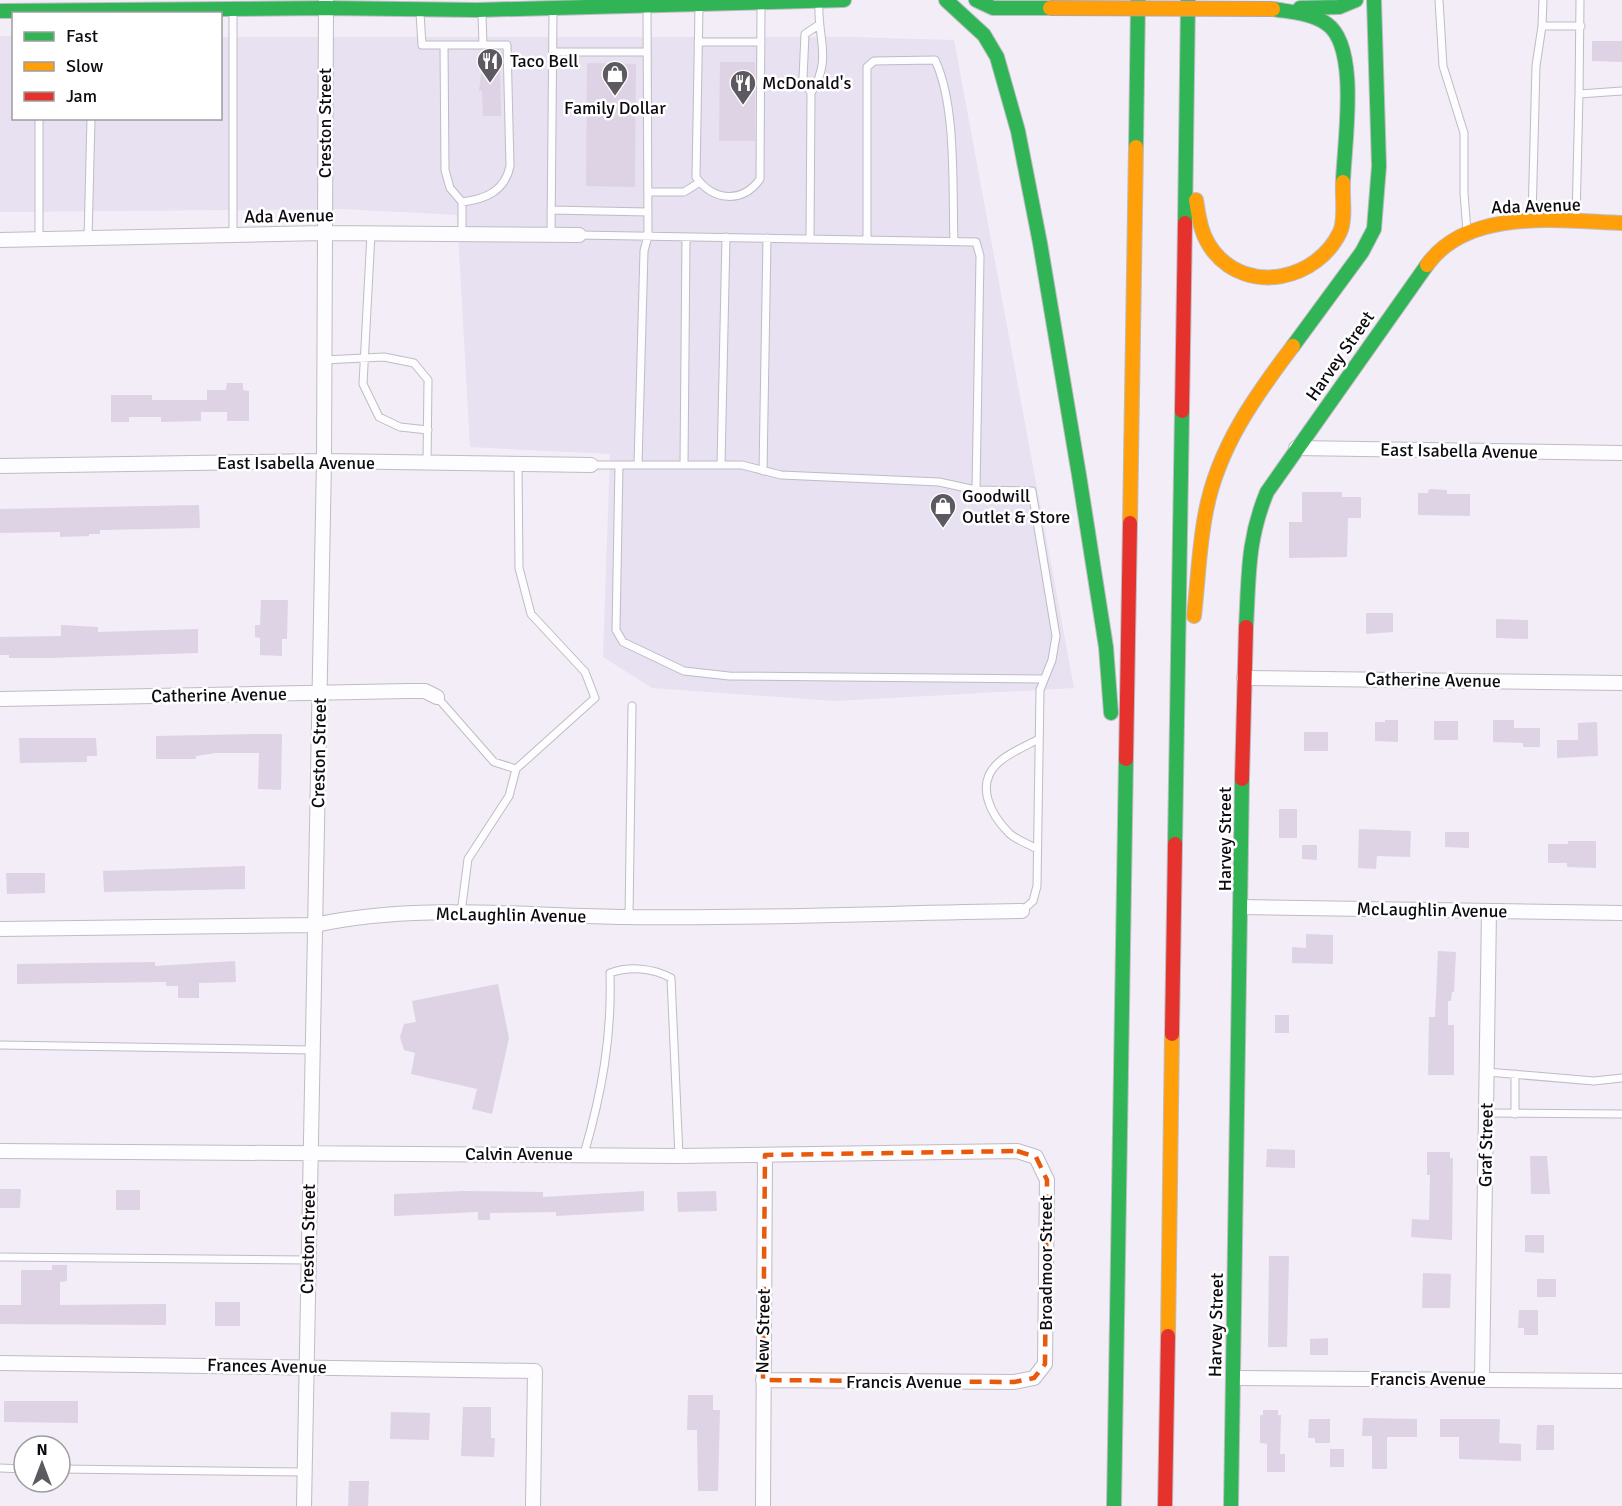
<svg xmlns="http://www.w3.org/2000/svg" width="1622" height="1506" viewBox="0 0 1622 1506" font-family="Signika,sans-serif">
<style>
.commercial{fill:#e7e1f1}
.building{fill:#ddd3e4}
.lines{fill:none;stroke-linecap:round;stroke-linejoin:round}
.lane-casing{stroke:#bfbcc3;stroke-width:9}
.street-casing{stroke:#bfbcc3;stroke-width:16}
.fast-casing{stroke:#bfbcc3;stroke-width:16}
.slow-casing{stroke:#bfbcc3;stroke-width:16}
.jam-casing{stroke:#bfbcc3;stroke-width:16}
.lane{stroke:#fdfcfe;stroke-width:7}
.street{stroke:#fdfcfe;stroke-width:14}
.fast{stroke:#30b455;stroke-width:14}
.slow{stroke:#ff9f0a;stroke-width:14}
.jam{stroke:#e5322d;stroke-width:14}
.slow-bridge-casing{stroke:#b1a4a4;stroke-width:16;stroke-linecap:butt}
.slow-bridge{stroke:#ff9f0a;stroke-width:14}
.marked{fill:none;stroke:#e8590c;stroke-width:4.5;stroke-dasharray:12 8;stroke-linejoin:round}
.labels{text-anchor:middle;stroke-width:5;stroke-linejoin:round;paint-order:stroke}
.poi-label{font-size:18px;fill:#0d0a10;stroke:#fff;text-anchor:start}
.street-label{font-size:18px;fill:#0d0a10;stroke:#fff}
</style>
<rect width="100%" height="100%" fill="#f2edf7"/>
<path class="commercial" d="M0 36H13L14 118H220L221 37H847L954 40 1074 688 836 701 652 688 603 657 610 454 470 447 457 215 343 209 0 212Z"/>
<path class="building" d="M1592 41H1622V62L1592 61Z
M720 62H755V141H719Z
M587 63 636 64 635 187 586 186Z
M482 65H500L501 116H483L482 91H479Z
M227 383H243V390L249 391V421H227V412H201V421L161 422V417H129V422H111V395H152V400H207V390H226Z
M1429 489 1447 490V494H1470V516L1418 515V493H1428Z
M1302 492H1342V497H1361V518H1348L1347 557 1289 558V522H1302Z
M199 505 200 528 100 530V534H89V536L60 537V532L0 533V509Z
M261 600H288L287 639H282V656L260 655V638L255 637V625H260Z
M1366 613H1393V632L1366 634Z
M1496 619 1528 620V639L1496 638Z
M61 625 98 627V632L198 629V653L49 658H9V655H0V637L61 636Z
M1385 720H1398V742L1375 741V722H1385Z
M1493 720H1514V728H1540V747H1523V743L1493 742Z
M1434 721H1458V740H1434Z
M1597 722 1598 756 1557 758V740H1578V723Z
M1304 732H1328V751H1304Z
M259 734H282L281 790 258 789 259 753H216L196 756V759H156V736Z
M19 738H96L97 756H87V762L20 763Z
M1279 809H1297V838H1279Z
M1359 829 1411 831 1410 857 1377 856 1376 869 1358 868Z
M1445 832H1469V848L1445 847Z
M1568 841H1596V868L1567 867V863H1548V844H1568Z
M1302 845H1317V860L1302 859Z
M245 866V889L104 892 103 871Z
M6 873H45V893L7 894Z
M1306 934 1333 935V964L1292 963V947L1306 948Z
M1438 951 1456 952 1454 992H1452L1451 1001H1448V1025H1454V1075H1428L1429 1017H1435Z
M235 961 236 982 199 983V998H178V986H166V982L17 984V964L155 962V966Z
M498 984 509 1038 492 1114 472 1109 477 1089 411 1074 415 1053 404 1050 400 1037 404 1024 416 1022 412 1001Z
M1275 1015H1289V1033H1275Z
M1267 1149 1295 1150V1168L1266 1167Z
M1427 1152H1450V1158H1453L1452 1240 1411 1237 1412 1219 1429 1220 1430 1175H1427Z
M1530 1156H1547L1550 1194H1531Z
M0 1189H21L20 1208H0Z
M116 1190H140V1210H116Z
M463 1191 543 1192V1197L644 1191V1211L556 1216V1212L490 1213V1220H478V1212L394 1216V1194Z
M716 1191 717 1211 678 1212 677 1192Z
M1525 1235H1544V1253L1525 1252Z
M1269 1256H1289L1287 1347H1268Z
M52 1265H67V1281L60 1282V1305L166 1304V1325L0 1324V1305H21V1270H52Z
M1423 1273 1451 1274 1450 1308H1422Z
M1537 1279H1556V1297H1537Z
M215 1302H240V1326H215Z
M1519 1310H1538V1335H1524V1328H1518Z
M1328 1338V1355H1310V1339Z
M688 1395H713V1410H720L718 1491H698L697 1430H687Z
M4 1401H78V1423L4 1422Z
M463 1407H491V1438H495L494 1457 461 1456Z
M1263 1410H1278V1415H1281L1280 1454H1285V1472H1267V1444L1260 1443V1415H1263Z
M391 1412 430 1413 429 1440 390 1439Z
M1363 1418 1417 1419V1437H1387V1469H1372V1436H1362Z
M1309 1419H1330V1443H1315V1438H1308Z
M1440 1419H1500L1499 1443 1521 1444V1461L1459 1459V1437H1440Z
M1537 1425H1554V1450H1536Z
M1330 1449H1344V1467H1330Z
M349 1481H369L368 1506H348Z"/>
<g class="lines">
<g class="lane-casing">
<path id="lane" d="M1439 0 1443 66 1464 133V193L1467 231
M1580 0 1579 94 1622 91
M699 7 696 177C713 201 742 204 760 179L761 6
M420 13 422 45H444L445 170 450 188 462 202V234
M482 14 483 45
M1542 26 1543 0
M698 42H761
M444 45H507L510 166C505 191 486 199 462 202
M553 52H647
M811 93C833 59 817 38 819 3
M39 118V240
M648 192H684L700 182
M551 210 648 212
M1532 218 1536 66 1542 26H1581
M1576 219 1579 94
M371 234 363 384 379 417 400 427 428 430
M233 235V11
M551 235 553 12
M579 235 976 242 980 256 976 490
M88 239 91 118
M810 239 811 93 803 78 805 34 817 26
M867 240V67L874 61 935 60C957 106 952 190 954 241
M324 360 384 357 414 363 428 380 427 463
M591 465H742L781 475 939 482 976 490 1032 491 1056 636 1052 660 1040 690 1037 886 1033 901 1022 911
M619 465 616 630 623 642 684 671 729 676 1044 679
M638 465 644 251 648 236 647 8
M684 465 686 237
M721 465 726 237
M763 471 767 238
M437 697 494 762 516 769 595 698 585 672 531 614 519 568 518 465
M1037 849C1029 844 1016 840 1009 833 990 814 975 784 998 763 1008 753 1026 746 1039 739
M461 913 468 859 509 796 516 769
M629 917 632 706
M0 1045 311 1050
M1487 1072 1594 1081 1622 1078
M1515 1074V1114
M1486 1113 1622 1114
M584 1154C602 1092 612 1037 610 973 630 966 653 968 671 978L679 1156
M0 1257 307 1260
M0 1468 24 1469
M60 1469 304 1472"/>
</g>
<g class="street-casing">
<path id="street" d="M0 240 324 233 579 235
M1296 448 1622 453
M0 466 324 461 591 465
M1244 678 1622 683
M0 699 408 691H425L437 697
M1242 907 1622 913
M0 929 315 925C416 903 524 916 627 917 759 919 891 913 1022 911
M0 1151 679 1156 1017 1151 1036 1157 1047 1180 1045 1364 1034 1378 1014 1382 763 1380
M0 1363 535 1371 533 1506
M1233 1378 1622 1381
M1482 1379 1489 911
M304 1506 324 461 326 2
M763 1506 765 1155"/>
</g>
<g class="fast-casing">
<path id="fast" d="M946 0 984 35 997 57 1018 131 1040 243 1079 475 1106 647 1111 713
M976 0 993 8H1050
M1300 8 1339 7 1356 0
M1273 9C1290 12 1312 13 1327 24 1360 47 1344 145 1343 182
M0 11 326 8 477 10 844 0
M1136 147 1138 0
M1185 223 1188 0
M1293 346 1362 252 1374 229 1379 166 1374 0
M1246 627C1249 576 1247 540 1267 492L1427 265
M1175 844 1182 411
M1114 1506 1126 759
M1231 1506 1242 779"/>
</g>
<g class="slow-casing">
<path id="slow" d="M1196 200C1199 219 1201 236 1214 252 1249 295 1317 280 1340 232 1346 219 1342 196 1343 182
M1427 265C1468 207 1560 221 1622 223
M1130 523 1136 147
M1194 616C1198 581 1199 545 1206 511 1218 448 1255 396 1293 346
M1168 1336 1172 1034"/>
</g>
<g class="jam-casing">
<path id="jam" d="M1182 411 1185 223
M1126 759 1130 523
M1242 779 1246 627
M1172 1034 1175 844
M1165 1506 1168 1336"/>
</g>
<use href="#lane" class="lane"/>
<use href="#street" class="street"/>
<use href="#fast" class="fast"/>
<use href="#slow" class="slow"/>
<use href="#jam" class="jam"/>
<g class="slow-bridge-casing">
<path id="slow-bridge" d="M1050 8 1273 9"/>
</g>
<use href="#slow-bridge" class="slow-bridge"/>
</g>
<path class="marked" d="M1017 1151 1036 1157 1047 1180 1045 1364 1034 1378 1014 1382 763 1380 765 1155Z"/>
<defs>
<g id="restaurant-pin" transform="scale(1.35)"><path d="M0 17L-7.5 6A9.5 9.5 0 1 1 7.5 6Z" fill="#5d5961" stroke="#fff"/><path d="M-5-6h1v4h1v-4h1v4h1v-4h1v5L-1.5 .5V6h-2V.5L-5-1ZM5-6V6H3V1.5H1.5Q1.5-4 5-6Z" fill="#fff"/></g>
<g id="shop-pin" transform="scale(1.35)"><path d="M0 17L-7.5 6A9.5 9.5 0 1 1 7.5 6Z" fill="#5d5961" stroke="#fff"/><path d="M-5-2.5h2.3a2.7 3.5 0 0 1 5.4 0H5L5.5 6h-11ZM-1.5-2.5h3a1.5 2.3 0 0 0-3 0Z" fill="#fff"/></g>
</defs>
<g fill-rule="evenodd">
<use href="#restaurant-pin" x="490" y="61"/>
<use href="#shop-pin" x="615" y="74"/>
<use href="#restaurant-pin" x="743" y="83"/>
<use href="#shop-pin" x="943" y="506"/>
</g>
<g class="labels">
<g class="poi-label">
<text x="510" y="67">Taco Bell</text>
<text x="762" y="89">McDonald's</text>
<text x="615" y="114" text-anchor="middle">Family Dollar</text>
<text x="962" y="502">Goodwill<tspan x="962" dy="21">Outlet &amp; Store</tspan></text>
</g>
<g class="street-label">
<text transform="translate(325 123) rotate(-90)" y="6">Creston Street</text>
<text transform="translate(1536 206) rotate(-2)" y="6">Ada Avenue</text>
<text transform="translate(289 216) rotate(-1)" y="6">Ada Avenue</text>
<text transform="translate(1340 356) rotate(-55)" y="6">Harvey Street</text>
<text transform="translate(1459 451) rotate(1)" y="6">East Isabella Avenue</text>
<text x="296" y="469">East Isabella Avenue</text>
<text transform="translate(1433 680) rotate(1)" y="6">Catherine Avenue</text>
<text transform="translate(219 695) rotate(-1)" y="6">Catherine Avenue</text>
<text transform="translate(319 753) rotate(-89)" y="6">Creston Street</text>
<text transform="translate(1225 839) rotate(-90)" y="6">Harvey Street</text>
<text transform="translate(1432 910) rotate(1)" y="6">McLaughlin Avenue</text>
<text transform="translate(511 915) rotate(1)" y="6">McLaughlin Avenue</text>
<text transform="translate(1486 1145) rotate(-89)" y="6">Graf Street</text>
<text x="519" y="1160">Calvin Avenue</text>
<text transform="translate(308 1239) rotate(-89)" y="6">Creston Street</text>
<text transform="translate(1046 1263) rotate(-90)" y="6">Broadmoor Street</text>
<text transform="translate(1216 1325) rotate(-89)" y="6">Harvey Street</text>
<text transform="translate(763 1331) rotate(-89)" y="6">New Street</text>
<text transform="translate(267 1366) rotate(1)" y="6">Frances Avenue</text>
<text x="1428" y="1385">Francis Avenue</text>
<text x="904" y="1388">Francis Avenue</text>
</g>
</g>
<rect x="12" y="12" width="210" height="108" fill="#ffffff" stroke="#9e9d9f" stroke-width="1.5"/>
<rect x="24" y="32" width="30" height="9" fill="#30b455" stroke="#9e9d9f" stroke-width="1.5"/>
<text x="66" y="42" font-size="18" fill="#0d0a10">Fast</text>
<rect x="24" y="62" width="30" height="9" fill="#ff9f0a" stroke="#9e9d9f" stroke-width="1.5"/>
<text x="66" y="72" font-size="18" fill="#0d0a10">Slow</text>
<rect x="24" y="92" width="30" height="9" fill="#e5322d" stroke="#9e9d9f" stroke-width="1.5"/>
<text x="66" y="102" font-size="18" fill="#0d0a10">Jam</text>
<g transform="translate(42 1464)"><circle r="28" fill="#ffffff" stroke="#9e9d9f" stroke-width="1.5"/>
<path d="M0-4.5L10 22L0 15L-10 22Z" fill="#5d5961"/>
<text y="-9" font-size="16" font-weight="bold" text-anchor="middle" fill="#0d0a10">N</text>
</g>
</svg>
